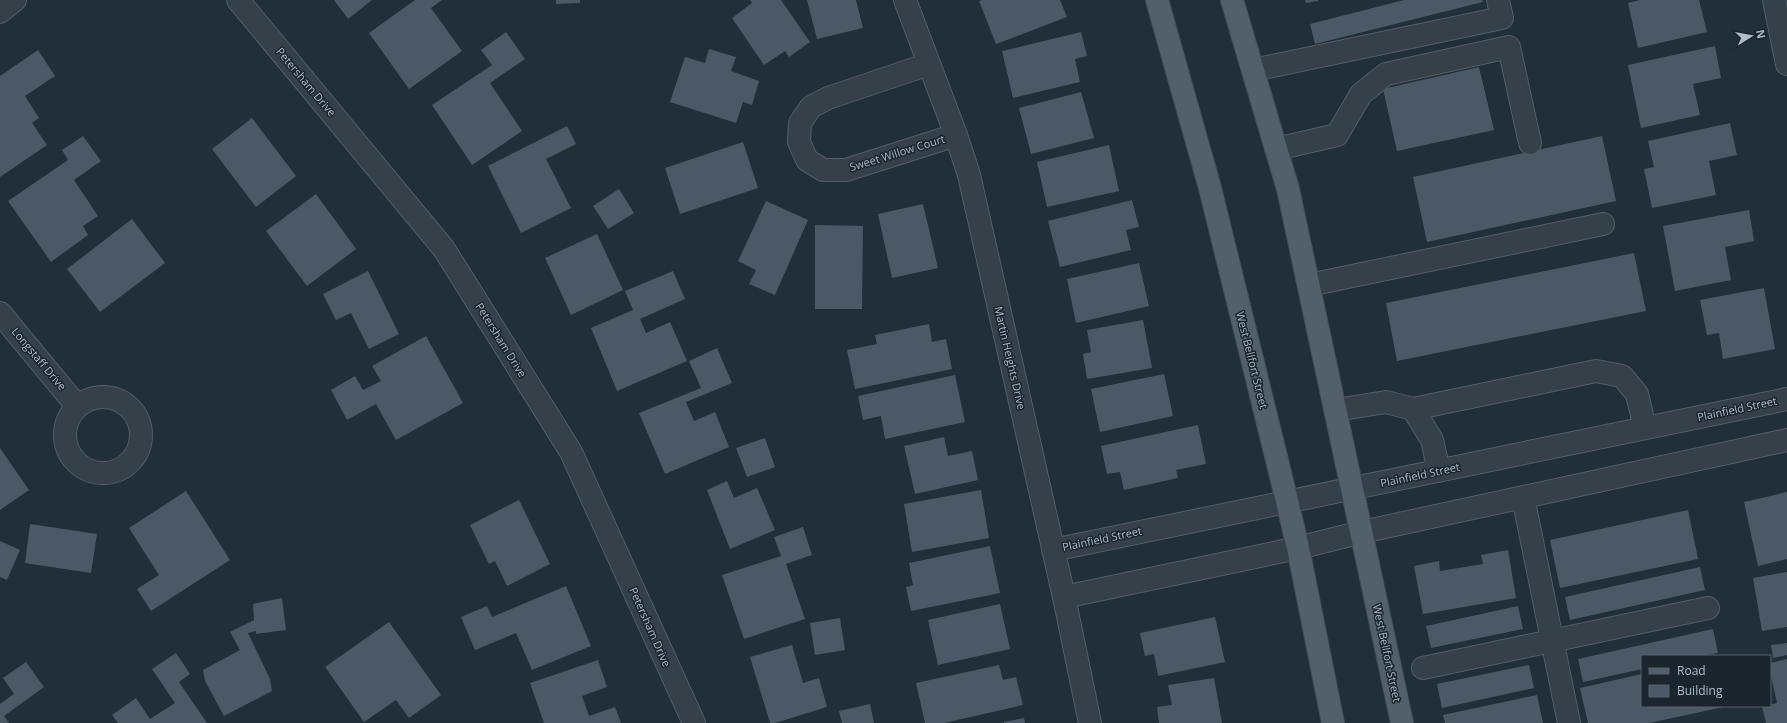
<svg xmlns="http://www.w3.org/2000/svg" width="1787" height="723" viewBox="0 0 1787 723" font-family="'Open Sans',sans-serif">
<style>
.building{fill:#4a5965}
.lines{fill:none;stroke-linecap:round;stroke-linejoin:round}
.minor-casing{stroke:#535e67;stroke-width:24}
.major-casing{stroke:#414c56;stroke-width:24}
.minor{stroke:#354049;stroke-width:22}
.major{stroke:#535f6a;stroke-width:22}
.labels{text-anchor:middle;stroke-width:3;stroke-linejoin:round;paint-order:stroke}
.street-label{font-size:11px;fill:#b0bbc6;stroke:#1a252e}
</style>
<rect width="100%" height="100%" fill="#212f39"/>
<path class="building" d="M334 0H372L348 19Z
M415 0H442L431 8 462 51 409 89 369 33Z
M556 0H580V3L556 4Z
M750 0H781L810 42 789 57 785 51 764 65 732 18 752 3Z
M807 0H856L863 28 817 39Z
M982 0H1060L1067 17 996 44 979 1Z
M1305 0H1318V1L1306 3Z
M1404 0H1482L1483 2 1315 44 1310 24Z
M1640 0H1699L1707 32 1638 48 1628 3Z
M506 32 525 59 490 83 522 131 472 165 432 105 492 65 481 50Z
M1081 32 1087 56 1075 59 1080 82 1013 98 1002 51Z
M1715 46 1721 78 1693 84 1700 115 1641 128 1628 65Z
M709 49 736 57 731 71 759 81 752 105 743 102 736 123 670 102 685 57 705 63Z
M38 50 55 76 25 96 39 118 32 123 47 145 0 177V76Z
M1479 67 1494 130 1397 151 1383 89Z
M1081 92 1094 138 1031 154 1019 108Z
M252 118 296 176 256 207 212 149Z
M1730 123 1737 155 1709 161 1716 195 1652 208 1644 169 1654 167 1648 141Z
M567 126 576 144 546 159 571 208 521 233 488 166Z
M83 136 101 161 74 180 98 216 83 226 88 235 51 262 8 201 68 160 62 150Z
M1602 136 1616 201 1427 242 1413 177Z
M743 142 758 188 680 214 665 168Z
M1109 145 1119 191 1047 207 1037 162Z
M619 189 634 213 608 229 593 206Z
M316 194 356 249 307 286 266 231Z
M1132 200 1139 227 1126 230 1131 250 1060 267 1048 221Z
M766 201 808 220 775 295 749 284 756 270 738 261Z
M923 204 938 268 892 278 878 214Z
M1749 210 1754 241 1725 247 1731 280 1675 291 1663 226Z
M132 219 165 263 100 312 67 269Z
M815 225 863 226 862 309H815Z
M597 234 623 290 571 315 545 258Z
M1634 253 1646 311 1397 361 1386 303Z
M1139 263 1149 306 1076 323 1067 279Z
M368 271 399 334 369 349 351 313 336 320 323 294Z
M673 271 685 299 640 319 646 333 670 322 687 361 617 391 591 328 633 310 625 291Z
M1764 288 1775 349 1723 359 1719 333 1707 335 1700 300Z
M1143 320 1152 368 1087 379 1083 354 1091 352 1087 330Z
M929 324 932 342 946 339 952 369 855 389 847 350 877 344 875 335Z
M426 336 463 403 396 440 376 404 347 420 331 390 355 376 363 390 381 381 372 366Z
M717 348 732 383 686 402 694 421 715 412 729 447 665 474 639 413 701 388 689 361Z
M1164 374 1173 416 1100 432 1091 389Z
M955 375 965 422 885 439 881 416 863 420 858 396Z
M1198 425 1206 464 1176 470 1178 478 1124 490 1120 472 1107 474 1101 446Z
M944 437 948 456 972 451 978 480 915 494 904 446Z
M765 438 775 467 747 477 736 448Z
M0 448 29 490 0 510Z
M727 481 734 498 757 488 775 530 730 549 707 490Z
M981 490 989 538 912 552 904 504Z
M186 491 230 560 151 611 137 589 159 575 129 528Z
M1787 492V559L1758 566 1744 502Z
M519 500 550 564 507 586 495 561 489 564 470 525Z
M1688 510 1698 559 1560 588 1550 540Z
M30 524 97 534 91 573 25 563Z
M803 527 812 555 786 564 805 619 744 639 722 575 781 556 774 537Z
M0 541 20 550 7 580 0 577Z
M990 546 1000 593 911 611 906 587 913 585 909 563Z
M1508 550 1516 598 1423 614 1414 566 1439 561 1440 571 1483 564 1481 555Z
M1700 567 1705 590 1570 620 1565 597Z
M1787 572V627L1762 631 1753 578Z
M566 586 591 646 532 670 516 633 475 650 461 617 487 606 492 617Z
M282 598 286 630 256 634V631L248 633 270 679 272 691 224 716 205 681 203 670 240 650 230 632 254 620 253 604Z
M1000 604 1010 649 938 665 928 620Z
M1518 606 1523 629 1431 648 1426 626Z
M1215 617 1225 662 1158 676 1154 654 1145 656 1140 633Z
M840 618 845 650 815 655 810 623Z
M389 622 441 695 409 718 396 700 364 722 325 667Z
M1713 629 1718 653 1702 656H1642V669L1583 682 1578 659Z
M1787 643V655L1773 658 1771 645Z
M792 645 803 683 819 678 827 707 775 723H770L750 657Z
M176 653 190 674 179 682 207 723H118L112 715 136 698 150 719 175 703 152 669Z
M1787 659V723H1766L1762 707 1777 703 1770 671V663Z
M598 660 607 687 582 696 589 716 615 707 621 723H544L530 683Z
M26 662 44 687 4 716 9 723H0V704L14 694 3 678Z
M999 665 1003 680 1016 677 1023 705 944 723H925L916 683Z
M1529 665 1534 688 1442 708 1437 684Z
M1642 674V706L1724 707 1649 723H1588L1580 688Z
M1214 678 1222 723H1159L1157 707 1172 705 1168 685Z
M1537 695 1543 723H1445L1443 715Z
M870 704 874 723H842L839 711Z
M1024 718 1025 723H1004V722Z"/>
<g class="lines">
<g class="minor-casing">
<path id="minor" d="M238 0 444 249 571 452 694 723
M905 0 956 135 969 175 1064 597 1090 723
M1774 0 1787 64
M0 12 15 0
M929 64 828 98 811 107 800 123 799 142 807 160 823 170H846L956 135
M1253 70 1502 18 1498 0
M1276 149 1337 135 1361 94 1386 74 1509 47 1530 143
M1309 285 1603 224
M0 313 77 406
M65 435a38 38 0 1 1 76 0a38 38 0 1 1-76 0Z
M1413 409 1596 371 1622 376 1637 394 1645 428
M1336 410 1386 402 1413 409 1432 440 1439 471
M1523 497 1569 723
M1053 550 1787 399
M1064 597 1298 548 1362 532 1787 440
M1423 668 1708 608"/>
</g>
<g class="major-casing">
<path id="major" d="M1157 0 1210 188 1287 501 1298 548 1333 723
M1232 0 1288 189 1402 723"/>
</g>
<use href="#minor" class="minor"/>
<use href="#major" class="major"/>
</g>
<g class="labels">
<g class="street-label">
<text transform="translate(306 82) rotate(50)" y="4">Petersham Drive</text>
<text transform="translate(897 153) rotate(-17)" y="4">Sweet Willow Court</text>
<text transform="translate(501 340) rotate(58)" y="4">Petersham Drive</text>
<text transform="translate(1010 358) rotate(77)" y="4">Martin Heights Drive</text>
<text transform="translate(39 359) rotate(50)" y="4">Longstaff Drive</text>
<text transform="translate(1252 360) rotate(76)" y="4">West Bellfort Street</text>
<text transform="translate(1737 409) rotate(-12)" y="4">Plainfield Street</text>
<text transform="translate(1420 475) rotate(-12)" y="4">Plainfield Street</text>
<text transform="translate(1102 539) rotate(-12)" y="4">Plainfield Street</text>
<text transform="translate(650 627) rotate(66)" y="4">Petersham Drive</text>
<text transform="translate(1387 653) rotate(78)" y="4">West Bellfort Street</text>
</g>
</g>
<rect x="1641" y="655" width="130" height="52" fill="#1a252e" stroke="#56616b"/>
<rect x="1649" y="668" width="20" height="6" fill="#535f6a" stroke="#56616b"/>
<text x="1677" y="675" font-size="12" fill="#b0bbc6">Road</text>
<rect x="1649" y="685" width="20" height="12" fill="#4a5965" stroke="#56616b"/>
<text x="1677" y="695" font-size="12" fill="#b0bbc6">Building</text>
<g transform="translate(1751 36) rotate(79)" stroke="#1a252e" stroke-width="3" paint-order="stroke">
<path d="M0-3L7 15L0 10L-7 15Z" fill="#b0bbc6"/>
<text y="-6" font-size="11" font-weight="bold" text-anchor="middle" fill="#b0bbc6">N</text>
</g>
</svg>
